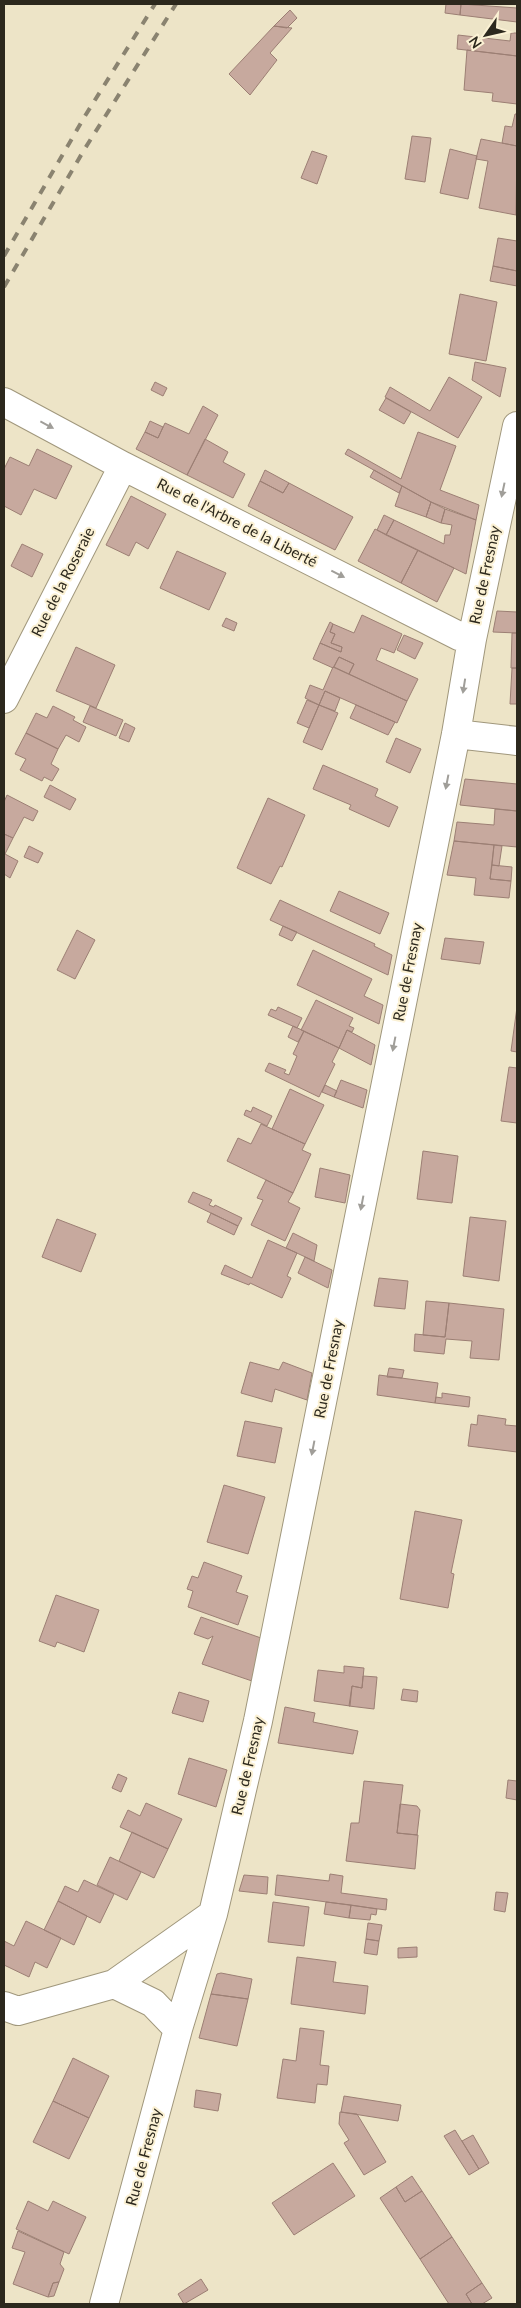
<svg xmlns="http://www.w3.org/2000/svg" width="521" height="2308" viewBox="0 0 521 2308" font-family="Lato,sans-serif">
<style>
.building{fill:#c7a99e;stroke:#9c7f74}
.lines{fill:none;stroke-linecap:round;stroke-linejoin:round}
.minor-casing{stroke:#a0977c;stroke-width:30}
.minor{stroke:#fff;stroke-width:28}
.rail{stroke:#8a8370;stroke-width:4;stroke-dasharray:9 9;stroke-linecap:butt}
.oneway{fill:#a09e99}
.labels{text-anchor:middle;stroke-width:4;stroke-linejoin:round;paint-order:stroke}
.street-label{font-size:15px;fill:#2c281d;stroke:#fbf1d4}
</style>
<rect width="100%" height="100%" fill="#ede4c7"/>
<path class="building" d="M446 4H461L460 15 445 13Z
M461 4 517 8V22L460 15Z
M290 10 297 18 287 28 274 26Z
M274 26 292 28 270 53 277 60 250 95 229 74Z
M511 33H517V56L457 49 458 35 510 41Z
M467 50 517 56V104L492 101 493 93 464 90Z
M515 114H517V146L502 143 505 126 512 127Z
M412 136 431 138 425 182 405 179Z
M481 139 517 146 516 215 479 208 488 161 476 159Z
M450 149 477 156 468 199 440 193Z
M312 151 327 156 317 184 301 178Z
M498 238 517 241V271L493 266Z
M493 266 517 271V286L490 281Z
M460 294 497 302 486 361 449 354Z
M475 362 506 368 500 397 472 380Z
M449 377 482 397 458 438 385 397 390 387 430 411Z
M155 382 167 388 163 396 151 390Z
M386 398 411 412 404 424 379 410Z
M203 406 218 415 187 475 136 449 145 432 158 438 165 423 189 434Z
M150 421 163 427 158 438 145 432Z
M418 432 456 446 440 490 479 505 476 520 431 502 345 454 348 449 401 479Z
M205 439 228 452 223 462 245 474 233 498 187 475Z
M37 449 72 466 56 499 34 489 21 515 4 506V469L10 457 29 466Z
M265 470 289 483 283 493 260 481Z
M374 470 402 486 399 493 370 477Z
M260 481 283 493 289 483 353 517 335 550 248 506Z
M402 486 431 502 426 517 395 506Z
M131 496 166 514 148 549 136 542 129 556 106 545Z
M431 502 445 509 441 523 426 517Z
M445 509 476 520 466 574 386 535 394 520 444 544 445 535H450L452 525 441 523Z
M384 515 394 520 386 535 377 530Z
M375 529 418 550 401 583 358 561Z
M22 544 43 554 32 577 11 566Z
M418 550 454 568 437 602 401 583Z
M177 551 226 573 209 610 160 588Z
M497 611 517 612V633L493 632Z
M362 615 402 634 394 653 381 648 376 660 418 679 407 701 349 674 354 664 339 657 333 668 313 659 320 643 341 652 342 647 331 643 335 634 330 632 333 624 354 633Z
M226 618 237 623 234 631 222 626Z
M330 622 333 624 330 632 335 634 331 643 342 647 341 652 320 643Z
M512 633H517V668H511Z
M404 635 423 643 415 659 397 650Z
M76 647 115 665 96 708 56 691Z
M339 657 354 664 349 674 334 667Z
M333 667 407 701 397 723 325 691 319 705 305 698 310 685 323 690Z
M512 668H517V704H510Z
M325 691 340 698 335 711 319 705Z
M307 700 319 705 309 728 297 723Z
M319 705 338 713 322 750 303 742Z
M356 705 395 722 388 735 350 718Z
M53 706 75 717 73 720 86 727 79 742 66 735 58 749 26 733 36 713 47 718Z
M90 706 123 720 116 736 83 722Z
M125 723 135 728 129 742 119 738Z
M26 733 58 749 51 764 59 769 52 781 44 777 42 781 20 770 26 759 15 754Z
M396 738 421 749 410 773 386 762Z
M323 765 378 789 375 796 398 807 389 827 349 809 351 805 313 789Z
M465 779 517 784V811L460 805Z
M50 785 76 799 70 810 44 797Z
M7 795 38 811 33 821 24 817 13 838 4 834V802Z
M268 798 305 815 282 867 280 866 271 884 237 868Z
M495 809 517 811V847L454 841 457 822 494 825Z
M4 834 13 838 5 854 18 861 10 878 4 874Z
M454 841 494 845 490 879 511 881 509 898 474 895 476 878 447 875Z
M494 845 502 846 499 866 492 865Z
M29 846 43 853 38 863 24 857Z
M492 865 512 867 511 881 490 879Z
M339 891 389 913 380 934 330 911Z
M280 900 375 944 374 946 392 955 388 975 270 920Z
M283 926 297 932 292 941 279 935Z
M77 930 95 940 75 979 57 970Z
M445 938 484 942 480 964 441 959Z
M313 950 372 979 364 996 383 1005 379 1024 297 985Z
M316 1000 353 1018 349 1026 354 1028 352 1032 347 1030 339 1048 301 1030Z
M278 1007 302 1018 297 1028 268 1015 271 1009 276 1011Z
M517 1007V1052L511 1051Z
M293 1026 304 1031 298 1042 288 1037Z
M347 1030 375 1045 371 1065 339 1048Z
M304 1031 339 1048 332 1062 335 1064 319 1097 265 1071 269 1063 286 1070 284 1073 289 1075 297 1056 293 1054Z
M509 1067 517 1068V1123L501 1121Z
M341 1080 367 1090 363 1108 334 1097Z
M325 1085 337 1091 334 1097 322 1092Z
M290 1089 324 1105 305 1144 272 1129Z
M253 1107 272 1116 267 1126 244 1115 246 1110 251 1112Z
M261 1124 305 1144 302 1150 311 1154 293 1193 227 1161 238 1138 251 1144Z
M423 1151 458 1156 452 1203 417 1199Z
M320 1168 350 1175 345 1203 315 1197Z
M266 1180 293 1193 288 1202 300 1208 285 1241 251 1225 263 1200 257 1198Z
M193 1192 212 1200 209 1205 214 1207 215 1205 242 1218 238 1226 188 1202Z
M211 1213 238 1226 234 1235 207 1222Z
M470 1217 506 1221 499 1281 463 1276Z
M57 1219 96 1234 81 1272 42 1257Z
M293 1233 317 1245 314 1261 286 1248Z
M268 1240 297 1253 287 1276 291 1278 282 1298 250 1283 249 1285 221 1274 225 1265 252 1278Z
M305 1257 332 1270 328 1288 298 1273Z
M379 1278 408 1281 405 1309 374 1306Z
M426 1301 449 1303 445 1337 423 1335Z
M449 1303 504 1309 499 1360 470 1358 472 1341 446 1339 444 1354 414 1351 415 1334 445 1337Z
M250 1362 279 1370 283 1362 312 1373 307 1400 275 1389 272 1402 241 1393Z
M389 1368 404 1370 402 1378 387 1377Z
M379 1375 438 1383 435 1403 377 1395Z
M442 1393 470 1397 469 1407 435 1403 436 1397 442 1398Z
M478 1415 506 1419 505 1425 517 1426V1452L468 1446 471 1424 477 1425Z
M245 1421 282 1428 275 1463 237 1456Z
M224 1485 265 1497 248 1554 207 1542Z
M415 1511 462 1520 451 1573 454 1574 448 1608 400 1599Z
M204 1562 242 1576 236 1592 248 1596 238 1625 188 1607 193 1591 187 1589 192 1576 198 1578Z
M56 1595 99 1610 84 1652 57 1642 55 1647 39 1641Z
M201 1617 261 1638 252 1681 202 1664 213 1636 208 1639 194 1634Z
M344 1666 364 1668 362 1688 352 1686 350 1706 314 1701 318 1670 344 1673Z
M363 1676 377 1677 374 1709 349 1706 352 1686 362 1688Z
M403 1689 418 1691 417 1702 401 1700Z
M179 1692 209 1701 203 1722 172 1713Z
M285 1707 315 1713 313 1722 358 1731 353 1754 278 1743Z
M189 1758 227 1770 216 1807 178 1794Z
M118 1774 127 1778 121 1792 112 1788Z
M508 1780 517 1781V1800L506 1798Z
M364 1781 403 1785 397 1833 418 1835 415 1869 346 1861 351 1823H359Z
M146 1803 182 1819 168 1849 120 1827 128 1810 140 1816Z
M400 1804 417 1806 420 1810 417 1835 397 1833Z
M132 1832 168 1849 154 1878 119 1861Z
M110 1857 141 1872 127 1900 97 1885Z
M330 1874 343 1876 341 1893 387 1899 386 1910 275 1895 277 1875 329 1881Z
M244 1875 268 1877 267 1894 239 1891Z
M84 1880 114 1894 100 1923 58 1901 65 1886 78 1892Z
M496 1892 508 1893 505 1912 494 1910Z
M58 1901 87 1916 74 1945 44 1930Z
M273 1902 309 1907 304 1946 268 1942Z
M326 1902 351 1905 349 1918 324 1914Z
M351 1905 377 1909 376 1915 371 1914 370 1920 349 1918Z
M26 1921 61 1938 47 1968 35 1962 29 1977 4 1965V1941L14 1946Z
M368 1923 382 1925 379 1941 366 1939Z
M366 1939 379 1941 377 1955 364 1953Z
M417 1947V1957L398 1958V1948Z
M297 1957 336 1962 333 1982 368 1986 365 2014 291 2004Z
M221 1973 252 1979 248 1999 211 1994 217 1974Z
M211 1994 248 1999 237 2046 199 2038Z
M300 2028 324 2031 320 2065 329 2066 327 2085 317 2084 315 2103 277 2098 283 2059 296 2061Z
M73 2058 109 2076 89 2118 53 2101Z
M196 2090 221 2094 218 2111 194 2107Z
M344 2096 401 2105 398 2121 341 2112Z
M53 2101 89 2118 69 2159 33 2142Z
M340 2112 357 2114 386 2162 364 2175 344 2143 349 2140 339 2124Z
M455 2130 479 2169 469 2175 444 2136Z
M473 2135 489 2163 479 2169 462 2141Z
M333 2163 355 2196 294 2235 272 2203Z
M412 2176 422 2191 405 2202 396 2187Z
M396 2187 405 2202 422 2191 452 2237 420 2259 380 2198Z
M28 2201 48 2211 53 2201 86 2217 69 2254 16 2229Z
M18 2231 64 2252 60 2264 64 2269 59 2282 53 2283 48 2297 13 2284 25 2252 12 2248Z
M452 2237 482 2283 466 2294 472 2304H449L420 2259Z
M201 2279 208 2290 184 2304 178 2294Z
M59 2282 54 2296 48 2297 53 2283Z
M482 2283 492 2298 482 2304H472L466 2294Z"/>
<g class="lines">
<g class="minor-casing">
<path id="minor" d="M4 402 123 466 459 636 472 639
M4 699 123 466
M456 734 517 741
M114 1984 153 2003 178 2029
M4 2006 18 2011 114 1984 213 1914
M104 2304 178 2029 213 1914 258 1721 456 734 472 639 517 426"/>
</g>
<use href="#minor" class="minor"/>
<path class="rail" d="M4 256 85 116 155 4
M4 287 84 150 176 4"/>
</g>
<defs><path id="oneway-solid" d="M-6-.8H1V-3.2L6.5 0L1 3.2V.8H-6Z" transform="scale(1.25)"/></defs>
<g class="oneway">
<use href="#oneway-solid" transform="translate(47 425) rotate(28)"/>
<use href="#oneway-solid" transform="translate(503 490) rotate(102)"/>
<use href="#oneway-solid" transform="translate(338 574) rotate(27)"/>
<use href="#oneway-solid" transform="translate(464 686) rotate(99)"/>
<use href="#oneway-solid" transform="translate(447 782) rotate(101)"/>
<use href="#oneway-solid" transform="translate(394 1044) rotate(101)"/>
<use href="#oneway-solid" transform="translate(362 1203) rotate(101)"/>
<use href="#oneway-solid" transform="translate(313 1448) rotate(101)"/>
</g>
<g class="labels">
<g class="street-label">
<text transform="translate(237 523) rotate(27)" y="5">Rue de l'Arbre de la Liberté</text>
<text transform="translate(485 575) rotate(-78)" y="5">Rue de Fresnay</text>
<text transform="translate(63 582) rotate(-63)" y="5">Rue de la Roseraie</text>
<text transform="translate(408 972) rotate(-79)" y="5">Rue de Fresnay</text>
<text transform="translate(329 1369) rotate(-79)" y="5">Rue de Fresnay</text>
<text transform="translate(248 1766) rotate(-77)" y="5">Rue de Fresnay</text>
<text transform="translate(144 2157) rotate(-75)" y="5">Rue de Fresnay</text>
</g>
</g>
<rect width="521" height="2308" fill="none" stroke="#2c281d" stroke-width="10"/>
<g transform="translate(486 35) rotate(236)" stroke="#fbf1d4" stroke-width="4" paint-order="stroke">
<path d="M0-4L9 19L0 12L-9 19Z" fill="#2c281d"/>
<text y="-8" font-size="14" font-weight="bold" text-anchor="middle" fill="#2c281d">N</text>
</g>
</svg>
